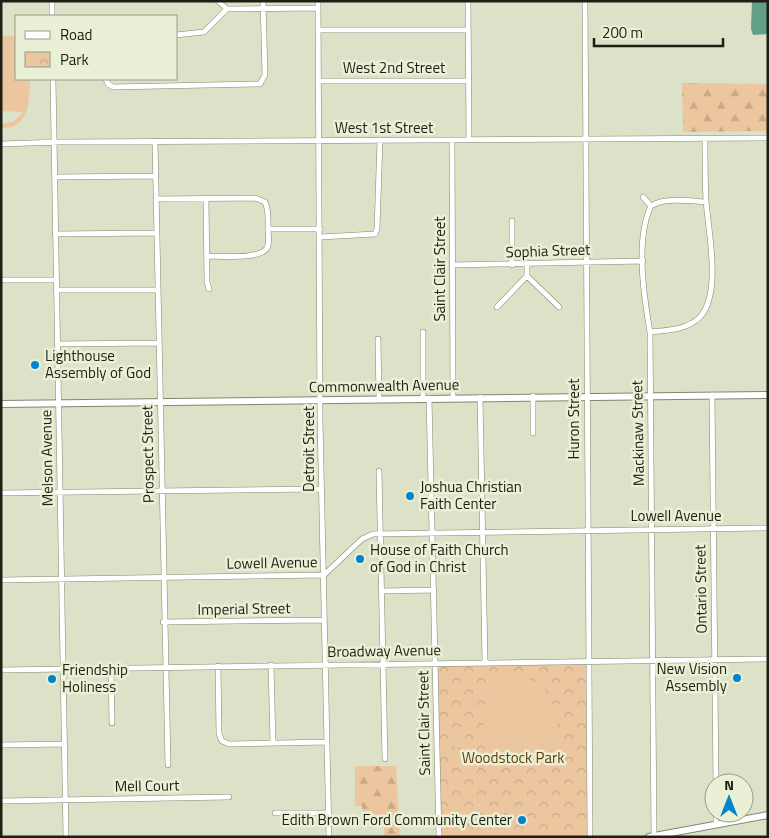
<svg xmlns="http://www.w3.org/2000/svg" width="769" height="838" viewBox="0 0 769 838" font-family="'Titillium Web',sans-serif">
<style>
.forest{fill:url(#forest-firs)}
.park{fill:url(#park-crowns)}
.pitch{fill:#ebc69f}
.water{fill:#639e87}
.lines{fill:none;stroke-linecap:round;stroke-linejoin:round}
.minor-casing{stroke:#81876e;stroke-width:6}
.major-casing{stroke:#81876e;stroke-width:8}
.minor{stroke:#fff;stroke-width:5}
.major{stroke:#fff;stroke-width:6}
.poi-dot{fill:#0085cc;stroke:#e9f0d5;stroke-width:2}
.labels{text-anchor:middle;stroke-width:5;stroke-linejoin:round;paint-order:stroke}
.street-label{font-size:15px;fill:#1d1f15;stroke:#e9f0d5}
.poi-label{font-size:15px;fill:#1d1f15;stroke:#e9f0d5;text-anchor:start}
.park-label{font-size:15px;fill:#633d0a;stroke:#e9f0d5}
</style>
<defs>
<pattern id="forest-firs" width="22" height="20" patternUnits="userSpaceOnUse" patternTransform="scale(1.25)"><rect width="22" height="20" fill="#ebc69f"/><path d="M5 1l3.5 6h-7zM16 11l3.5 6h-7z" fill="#c9aa88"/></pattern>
<pattern id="park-crowns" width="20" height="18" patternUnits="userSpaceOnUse" patternTransform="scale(1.25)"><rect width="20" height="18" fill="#ebc69f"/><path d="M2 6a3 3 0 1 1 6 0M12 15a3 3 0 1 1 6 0" fill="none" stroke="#c9aa88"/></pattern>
</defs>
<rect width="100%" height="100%" fill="#dce2c8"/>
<path class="forest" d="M682 83 768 84V131L683 132Z
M355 766H396L400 837H384V816H363L362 806H355Z"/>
<path class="park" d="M586 662 587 837H441L438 665Z"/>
<path class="pitch" d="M1 36H16V79H25L24 109 25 79H30C29 100 31 129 1 128V124L13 122 23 112 1 111Z
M488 676C500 676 512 676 523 678 557 683 558 723 561 750 536 749 512 751 487 750L482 745C483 722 487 699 488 676Z
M448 727H465L466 747H449Z"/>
<path class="water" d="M752 1H768V34L753 35 751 29Z"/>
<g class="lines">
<g class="minor-casing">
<path id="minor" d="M52 1V16
M218 1 227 9
M318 1 320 421 329 837
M468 1 469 140
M585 1 590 837
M227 9 318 8
M319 30H468
M176 35 204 32 227 9
M53 79 66 837
M106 79 108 84 113 87 260 84 265 75 263 1
M319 81H469
M452 140 453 397
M155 141 168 765
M1 144 59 142 768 138
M55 177 156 176
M643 197 651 206
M156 199 255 198 265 202C269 210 268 220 268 229 268 235 270 243 267 248 260 260 219 256 207 256
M206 199 207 282 209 289
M268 229H320
M55 234 157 233
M320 237 375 234 377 229 380 140
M453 265 643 261
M512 265V221
M527 276 559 307
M1 280H56
M56 290H158
M497 307 527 276V265
M650 332C668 330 687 330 700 317 722 293 708 230 706 200 705 180 705 159 705 139
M378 339 379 398
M57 344 158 343
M712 395 716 783
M480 397 485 662
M423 398V332
M429 398 439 837
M533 433V396
M379 471 385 759
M1 493 321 489
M1 580 324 575 362 539 373 534 768 528
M382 591 434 590
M163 622 324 620
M271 665 273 743
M218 666 219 734 222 741 229 744 327 742
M111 668 112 723
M1 670 768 659
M1 745 64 744
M1 801 229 797
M275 813H328
M716 813V824
M654 836 650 332C644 297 635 239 651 206 665 197 690 201 706 202"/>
</g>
<g class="major-casing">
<path id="major" d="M1 404 768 395
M649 837 768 815"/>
</g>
<use href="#minor" class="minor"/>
<use href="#major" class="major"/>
</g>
<g class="poi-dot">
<circle cx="35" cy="365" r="5"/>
<circle cx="410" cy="496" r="5"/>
<circle cx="360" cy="559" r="5"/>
<circle cx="737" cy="678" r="5"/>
<circle cx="52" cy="679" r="5"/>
<circle cx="522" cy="820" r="5"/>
</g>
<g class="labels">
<g class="street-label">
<text x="394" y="73">West 2nd Street</text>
<text x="384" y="133">West 1st Street</text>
<text transform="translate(548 251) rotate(-2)" y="5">Sophia Street</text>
<text transform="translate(440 269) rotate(-90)" y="5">Saint Clair Street</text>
<text transform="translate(384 386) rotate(-1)" y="5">Commonwealth Avenue</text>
<text transform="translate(574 419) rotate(-90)" y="5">Huron Street</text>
<text transform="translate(638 433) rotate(-91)" y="5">Mackinaw Street</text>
<text transform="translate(309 449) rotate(-90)" y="5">Detroit Street</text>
<text transform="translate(148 454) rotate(-91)" y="5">Prospect Street</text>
<text transform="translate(47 458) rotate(-91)" y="5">Melson Avenue</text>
<text x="676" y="521">Lowell Avenue</text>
<text transform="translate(272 563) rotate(-1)" y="5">Lowell Avenue</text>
<text transform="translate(701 589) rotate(-91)" y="5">Ontario Street</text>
<text transform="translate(244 609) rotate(-1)" y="5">Imperial Street</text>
<text transform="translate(384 651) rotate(-1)" y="5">Broadway Avenue</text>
<text transform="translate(424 723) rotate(-91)" y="5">Saint Clair Street</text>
<text transform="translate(147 786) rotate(-1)" y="5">Mell Court</text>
</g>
<g class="poi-label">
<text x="45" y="361">Lighthouse<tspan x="45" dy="17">Assembly of God</tspan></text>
<text x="420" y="492">Joshua Christian<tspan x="420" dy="17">Faith Center</tspan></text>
<text x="370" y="555">House of Faith Church<tspan x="370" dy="17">of God in Christ</tspan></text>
<text x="727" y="674" text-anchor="end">New Vision<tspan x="727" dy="17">Assembly</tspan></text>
<text x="62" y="675">Friendship<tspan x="62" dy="17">Holiness</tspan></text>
<text x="512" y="825" text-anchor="end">Edith Brown Ford Community Center</text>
</g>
<g class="park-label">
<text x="513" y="763">Woodstock Park</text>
</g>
</g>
<rect width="769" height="838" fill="none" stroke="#1d1f15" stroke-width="5"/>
<rect x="15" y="15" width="162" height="65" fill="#e9f0d5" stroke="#979c88"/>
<rect x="25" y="31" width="25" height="8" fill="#ffffff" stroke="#979c88"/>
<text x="60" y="40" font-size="15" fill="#1d1f15">Road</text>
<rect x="25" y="52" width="25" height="15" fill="url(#park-crowns)" stroke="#979c88"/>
<text x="60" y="65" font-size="15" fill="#1d1f15">Park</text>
<g transform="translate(729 798)"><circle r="24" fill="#e9f0d5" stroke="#979c88"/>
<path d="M0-4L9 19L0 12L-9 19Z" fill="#0085cc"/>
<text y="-8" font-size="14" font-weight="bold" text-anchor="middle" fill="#1d1f15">N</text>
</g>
<path d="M594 38v8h129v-8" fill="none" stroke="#1d1f15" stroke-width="2.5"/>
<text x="602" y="38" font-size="15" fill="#1d1f15" stroke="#e9f0d5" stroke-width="4" paint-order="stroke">200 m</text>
</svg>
